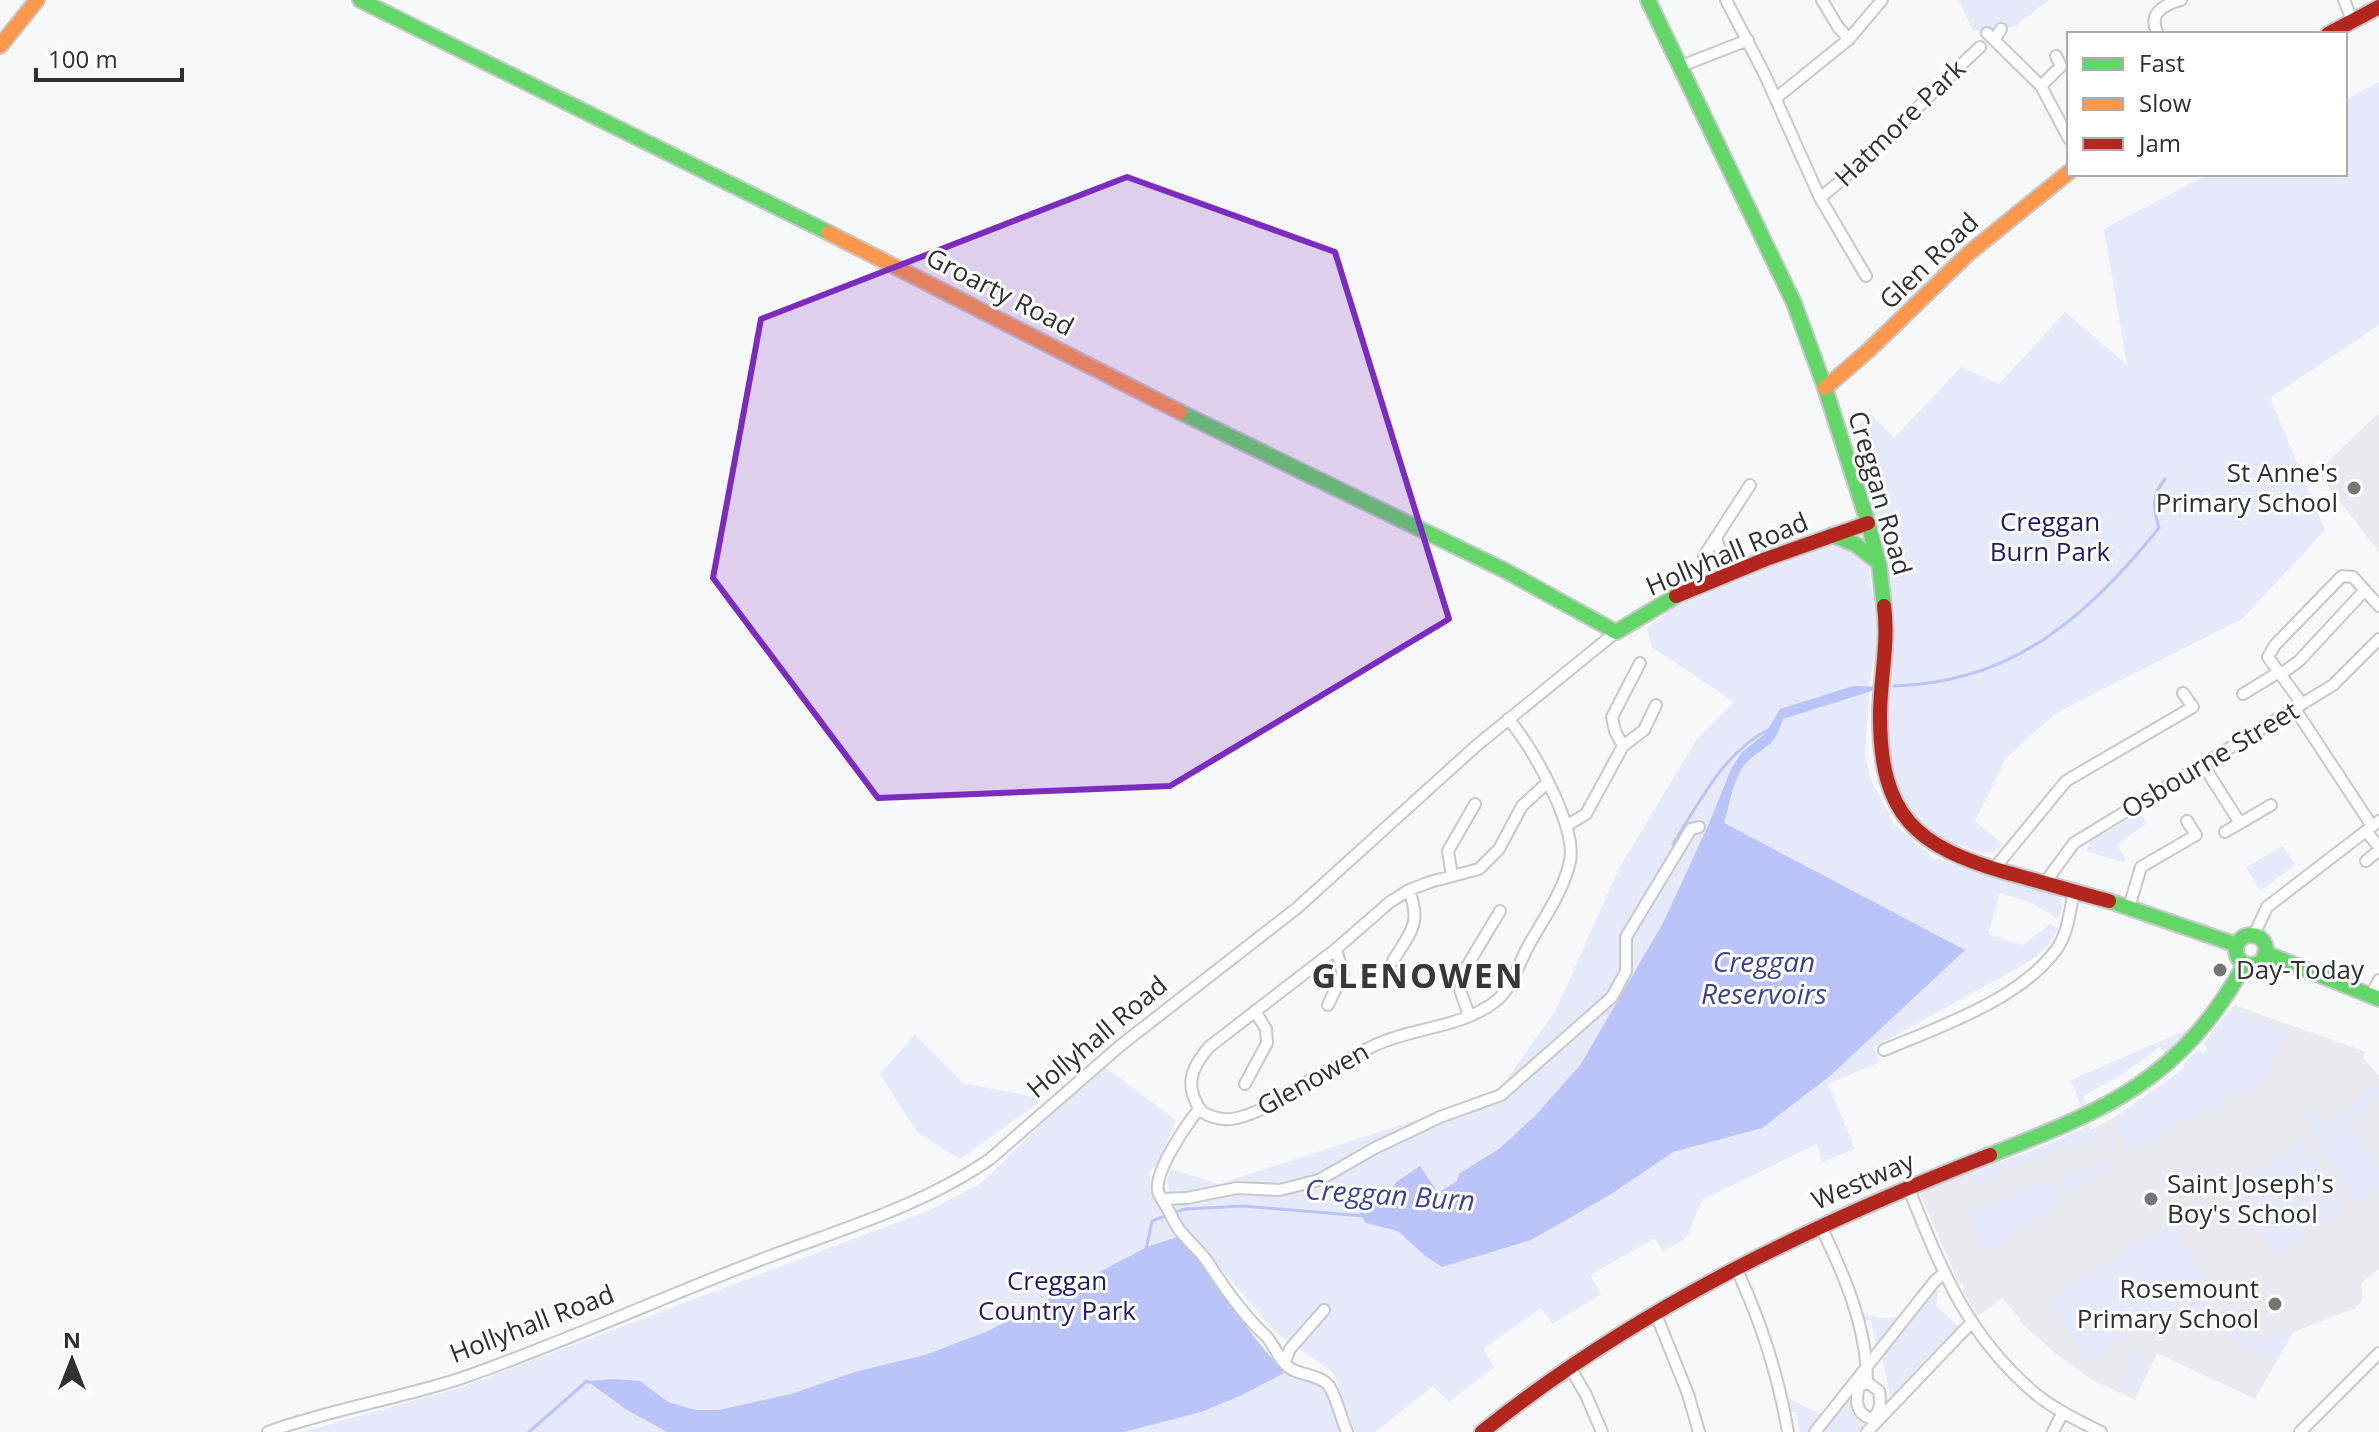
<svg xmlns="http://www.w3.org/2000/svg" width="2379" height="1432" viewBox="0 0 2379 1432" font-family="'Open Sans',sans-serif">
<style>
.built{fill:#e8eaf0}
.green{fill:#e5e9fa}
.water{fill:#bbc4f8}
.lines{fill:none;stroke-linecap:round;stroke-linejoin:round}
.stream{stroke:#bbc4f8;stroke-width:3}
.street-casing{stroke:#c7c8c9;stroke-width:14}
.fast-casing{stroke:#c7c8c9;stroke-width:18}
.slow-casing{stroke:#c7c8c9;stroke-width:18}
.jam-casing{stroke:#c7c8c9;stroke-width:18}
.street{stroke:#fefefe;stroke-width:10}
.fast{stroke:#63d668;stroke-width:14}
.slow{stroke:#ff974d;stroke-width:14}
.jam{stroke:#b3261e;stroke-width:14}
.marked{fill:#7b2cbf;fill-opacity:0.2;stroke:#7b2cbf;stroke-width:6;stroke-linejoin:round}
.poi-dot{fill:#757677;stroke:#fff;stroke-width:3}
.labels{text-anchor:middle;stroke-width:6;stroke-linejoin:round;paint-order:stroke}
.street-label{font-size:26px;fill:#2f3031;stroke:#fff}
.poi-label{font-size:26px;fill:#2f3031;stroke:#fff;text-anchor:end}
.park-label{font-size:26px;fill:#201b6d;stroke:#fff}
.water-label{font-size:28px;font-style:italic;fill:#3c4195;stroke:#fff}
.district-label{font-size:34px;font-weight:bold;letter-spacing:2px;fill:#37383a;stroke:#fff}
</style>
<rect width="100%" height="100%" fill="#f7f8f9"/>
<path class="built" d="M2379 413V552L2317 472Z
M2234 1005 2366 1052 2363 1058 2379 1076V1269L2362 1282V1300L2356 1308 2293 1332 2255 1399 2157 1353 2135 1400 2091 1379 2059 1356 2020 1322V1318L2002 1298 1978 1316 1963 1292V1284H1959L1919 1191 2047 1145 2088 1126 2091 1130 2115 1117 2184 1069 2185 1062 2199 1049 2203 1054 2208 1050 2204 1043Z"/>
<path class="green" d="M1959 0H2049L2014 27 1973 31Z
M2379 82V325L2270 398 2325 530 2242 619 2056 713 2006 758 1975 821 2003 844C1993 856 1984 853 1971 849 1958 844 1941 841 1931 833 1910 819 1895 792 1888 768 1876 722 1896 675 1894 629 1891 561 1870 497 1852 432L1871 414 1894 438 1961 367 1999 384 2065 312 2127 365 2104 229 2209 174H2345V100Z
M1839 544 1857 550 1868 562 1876 617V651L1870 679 1865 754 1870 778 1894 824 1933 858 2059 896 2063 904 2059 917 2054 918V916L2032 903 2000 893 1988 934 2022 945 2051 924 2058 929C2051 944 2040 954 2027 963L1874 1047 1880 1062 1828 1084 1855 1149 1822 1162 1817 1144 1702 1200 1687 1237 1663 1252 1655 1238 1590 1275 1601 1294 1553 1324 1541 1308 1483 1349 1494 1367 1449 1402 1433 1386 1375 1432H1355L1333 1372 1275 1332 1175 1215 1167 1181 1171 1169 1219 1184 1496 1094 1556 1010 1619 868 1697 739 1734 702 1652 647 1647 628 1674 607 1823 545Z
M2140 813 2147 823 2117 845 2126 859 2123 862 2086 851 2090 842Z
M2283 846 2295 865 2260 891 2246 867Z
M2230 1010 2277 1027 2283 1032C2273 1062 2270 1078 2242 1096L2235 1095 2228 1089 2222 1092 2226 1103 2219 1113 2213 1105 2196 1116 2192 1113 2137 1151 2136 1147 2126 1150 2115 1117 2184 1069 2185 1062 2199 1049 2203 1054 2208 1050 2204 1043Z
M2191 1028 2165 1053 2160 1047 2123 1074 2083 1096 2086 1104 2081 1106 2071 1080Z
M915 1035 963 1083 1044 1099 960 1159 917 1132 880 1074Z
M1102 1065 1176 1120 1158 1163 1149 1172 1151 1183 1180 1236 1255 1338 1284 1373 1322 1385 1342 1432H302L462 1387 930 1210 980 1184Z
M2367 1083 2378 1090V1096L2340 1128 2320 1141 2302 1116 2310 1110 2323 1128 2365 1096 2363 1086Z
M2088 1126 2091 1130 2094 1128 2099 1141 2097 1144H2092L2089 1138 1985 1178 1982 1188 1977 1185 1971 1174 2047 1145Z
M2350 1126 2379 1173V1187L2355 1202 2320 1145Z
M2309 1136 2316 1144 2282 1168 2309 1152 2345 1209 2315 1228 2279 1170 2262 1181 2254 1182 2251 1175Z
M2104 1161 2109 1169 2067 1196 2062 1177Z
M2269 1179 2305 1236 2275 1255 2239 1197Z
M2055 1180 2060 1205 2020 1230 2017 1228 2006 1236 2007 1239 1988 1252 1974 1230 1972 1210Z
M2170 1222 2210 1282 2088 1361 2048 1301Z
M1934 1284 1938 1293 1936 1306C1946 1313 1952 1322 1962 1329L1892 1405 1882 1356Z
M2225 1289 2223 1296 2189 1313 2227 1333 2241 1324 2253 1346 2287 1330 2293 1332 2276 1363 2263 1358 2254 1350 2253 1346 2249 1348 2174 1311Z
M1862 1312C1880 1320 1890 1320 1909 1312L1877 1351 1871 1320 1864 1321Z
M2134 1351 2148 1357 2134 1389 2120 1383Z
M1850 1395 1865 1432H1819Z
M1786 1399 1791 1400 1825 1416 1812 1432H1800L1796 1412H1789Z"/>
<path class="water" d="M1853 686 1884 687 1783 719C1773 750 1767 743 1747 762 1733 776 1730 804 1724 823L1965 950 1830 1076 1762 1128 1673 1152 1608 1196 1531 1240 1442 1267 1424 1255 1398 1231 1366 1223 1355 1205 1361 1198 1390 1195 1396 1182 1420 1166 1438 1193 1457 1181 1459 1174 1500 1148 1536 1115 1581 1064 1663 923 1708 826 1732 767 1742 752 1766 733 1780 709Z
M1180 1236 1255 1338 1284 1373 1244 1394 1201 1412 1124 1432H667L627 1410 587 1381 614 1379 640 1381 668 1402 696 1410H719L791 1394 858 1371 925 1355 988 1331 1147 1247Z"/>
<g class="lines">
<path class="stream" d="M1894 686C2014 683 2087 616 2159 528 2153 508 2151 496 2165 479
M1673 844C1699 803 1725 750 1770 729
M1146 1250 1152 1221 1185 1209 1243 1206 1364 1216
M529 1432 587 1381 589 1382"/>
<g class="street-casing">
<path id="street" d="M1726 0 1764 73 1820 198 1866 276
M1822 0 1838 27 1849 39
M2344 0 2352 20
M1987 33 2041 86 2069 139
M2158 34C2147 14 2163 5 2181 0
M1994 40 2001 29
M1681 66 1748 40
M2041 86 2061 66 2056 56
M1776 98 1849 39 1882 0
M1820 198C1877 152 1926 97 1980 47
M1716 537 1721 554 1734 572
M1704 556 1750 485
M2281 674 2299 661 2365 590
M2243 694 2279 672
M2302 704 2268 657 2275 645 2342 576 2353 577 2379 606
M2295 709 2372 826
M1508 719C1532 745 1577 827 1570 861 1564 890 1544 918 1530 943 1519 962 1513 987 1496 1001 1460 1029 1411 1027 1371 1047 1346 1060 1321 1073 1297 1088 1278 1100 1259 1113 1237 1118 1225 1121 1213 1118 1202 1112 1184 1087 1190 1069 1209 1047L1336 949 1390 902 1409 890 1430 882 1479 869 1499 849 1522 806 1547 783
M1623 746 1615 731 1612 717 1640 663
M2203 765 2240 823
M1566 826 1586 814 1623 746 1644 730 1656 705
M2366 831 2379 847
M2225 832 2271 805
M2366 861 2379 850
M1993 870 2066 781 2193 707 2183 693
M1452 876 1448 851 1475 804
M2044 884 2074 843 2333 685 2379 639
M2129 907 2141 867 2196 835 2187 821
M2254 935 2267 907 2379 821
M1393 961C1410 932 1422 925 1409 890
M2371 996 2379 980
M1328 1005 1343 974 1336 949
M1469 1015 1460 990 1464 971 1500 911
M1884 1050C1939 1027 2019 1000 2056 950 2068 934 2070 910 2074 891
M1245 1084 1267 1043 1266 1029 1255 1011
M1199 1109C1187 1124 1155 1170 1158 1190 1158 1195 1163 1201 1166 1206 1171 1214 1175 1225 1181 1232 1190 1243 1202 1253 1209 1264 1225 1289 1244 1316 1265 1335 1274 1344 1277 1356 1286 1365 1296 1376 1319 1373 1329 1386 1337 1398 1341 1418 1347 1432
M1908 1187C1941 1268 1966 1336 2037 1395 2056 1410 2079 1421 2101 1432
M1162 1199 1187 1198 1237 1188 1280 1190 1319 1180 1373 1149 1440 1117 1501 1095 1612 997 1626 971V937L1691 829 1699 827
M1820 1225C1844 1274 1867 1327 1867 1382
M1736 1268C1761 1321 1778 1374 1788 1432
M1655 1312 1688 1394 1699 1432
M1284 1363 1290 1349 1324 1310
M1571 1369 1586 1395 1602 1432
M1867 1382 1879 1391C1881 1403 1881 1411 1872 1419 1856 1414 1855 1401 1859 1387Z
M268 1432C331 1409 398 1399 462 1378 565 1342 665 1296 768 1257 842 1229 924 1205 990 1159L1121 1045 1297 908 1476 746 1616 632
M1815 1432 1934 1282 1944 1273
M1867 1432 1972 1322
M2053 1432 2063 1412
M2300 1432 2379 1353"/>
</g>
<g class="fast-casing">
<path id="fast" d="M360 0 829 233
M1648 0 1794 303 1825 388 1868 523 1879 564 1884 606
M1180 412 1506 571 1616 632 1676 596
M1832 535 1855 544 1879 563
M2109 901 2237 945
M2236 950a15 15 0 1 1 30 0a15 15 0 1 1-30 0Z
M2265 953 2379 999
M1990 1155C2108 1109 2180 1080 2245 964"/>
</g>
<g class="slow-casing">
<path id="slow" d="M0 46 37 0
M829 233 1180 412
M1825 388 1869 350 1969 253 2069 172"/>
</g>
<g class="jam-casing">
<path id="jam" d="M2328 34 2379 7
M1676 596 1766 559 1868 523
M1884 606C1889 643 1880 679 1880 716 1880 816 1916 847 2008 873 2042 882 2075 892 2109 901
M1482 1432C1634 1310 1810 1225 1990 1155"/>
</g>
<use href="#street" class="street"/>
<use href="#fast" class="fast"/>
<use href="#slow" class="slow"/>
<use href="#jam" class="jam"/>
</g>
<path class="marked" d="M1127 177 1335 252 1449 619 1170 786 878 798 713 578 761 319Z"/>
<g class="poi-dot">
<circle cx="2354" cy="488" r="8"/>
<circle cx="2220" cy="970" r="8"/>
<circle cx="2151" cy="1199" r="8"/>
<circle cx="2275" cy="1304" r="8"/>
</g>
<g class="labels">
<g class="street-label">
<text transform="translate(1900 123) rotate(-44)" y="9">Hatmore Park</text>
<text transform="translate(1929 261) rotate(-44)" y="9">Glen Road</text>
<text transform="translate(1000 292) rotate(27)" y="9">Groarty Road</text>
<text transform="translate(1880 493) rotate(74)" y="9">Creggan Road</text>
<text transform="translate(1727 554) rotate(-23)" y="9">Hollyhall Road</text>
<text transform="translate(2210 760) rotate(-31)" y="9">Osbourne Street</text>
<text transform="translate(1097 1037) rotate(-40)" y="9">Hollyhall Road</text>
<text transform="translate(1313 1079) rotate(-29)" y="9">Glenowen</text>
<text transform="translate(1863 1181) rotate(-23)" y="9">Westway</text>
<text transform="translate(532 1324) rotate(-21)" y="9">Hollyhall Road</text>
</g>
<g class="poi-label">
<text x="2338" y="482">St Anne's<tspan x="2338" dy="30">Primary School</tspan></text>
<text x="2236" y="979" text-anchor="start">Day-Today</text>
<text x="2167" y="1193" text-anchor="start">Saint Joseph's<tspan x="2167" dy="30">Boy's School</tspan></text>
<text x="2259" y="1298">Rosemount<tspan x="2259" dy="30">Primary School</tspan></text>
</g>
<g class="park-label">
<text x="2050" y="531">Creggan<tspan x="2050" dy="30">Burn Park</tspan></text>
<text x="1057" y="1290">Creggan<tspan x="1057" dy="30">Country Park</tspan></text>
</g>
<g class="water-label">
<text x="1764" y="972">Creggan<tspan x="1764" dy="32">Reservoirs</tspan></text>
<text transform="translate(1390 1195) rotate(4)" y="10">Creggan Burn</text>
</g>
<g class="district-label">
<text x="1418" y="988">GLENOWEN</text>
</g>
</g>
<rect x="2067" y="32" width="280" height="144" fill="#ffffff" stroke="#acacad" stroke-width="2"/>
<rect x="2083" y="58" width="40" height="12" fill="#63d668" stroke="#acacad" stroke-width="2"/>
<text x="2139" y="72" font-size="24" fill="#2f3031">Fast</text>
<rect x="2083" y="98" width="40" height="12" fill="#ff974d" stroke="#acacad" stroke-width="2"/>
<text x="2139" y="112" font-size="24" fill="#2f3031">Slow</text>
<rect x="2083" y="138" width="40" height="12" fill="#b3261e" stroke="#acacad" stroke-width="2"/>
<text x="2139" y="152" font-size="24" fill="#2f3031">Jam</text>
<g transform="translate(72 1360)" stroke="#ffffff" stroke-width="6" paint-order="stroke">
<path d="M0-6L14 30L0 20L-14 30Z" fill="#2f3031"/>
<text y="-12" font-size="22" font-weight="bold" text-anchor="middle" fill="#2f3031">N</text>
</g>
<path d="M36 68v12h146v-12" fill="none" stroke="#2f3031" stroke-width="4"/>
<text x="48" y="68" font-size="24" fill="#2f3031" stroke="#ffffff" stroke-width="6" paint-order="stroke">100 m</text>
</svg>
